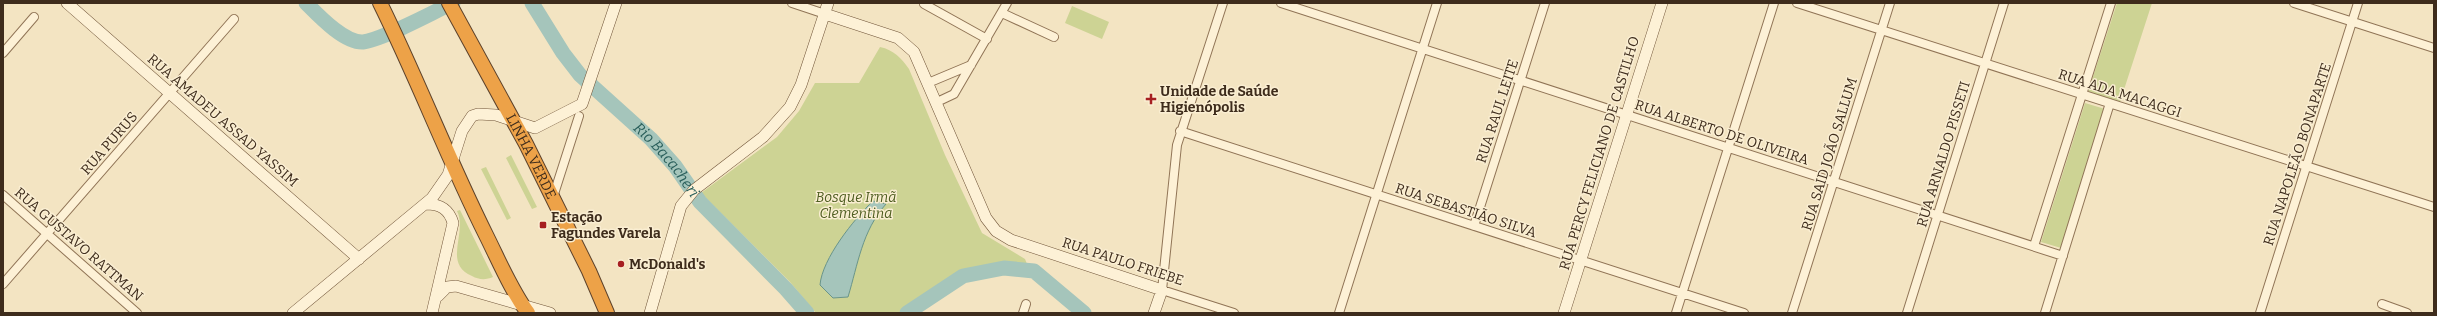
<svg xmlns="http://www.w3.org/2000/svg" width="2437" height="316" viewBox="0 0 2437 316" font-family="Bitter,serif">
<style>
.green{fill:#cdd394}
.water{fill:#a5c5bb;stroke:#6a958a}
.lines{fill:none;stroke-linecap:round;stroke-linejoin:round}
.river{stroke:#a5c5bb;stroke-width:15}
.street-casing{stroke:#907456;stroke-width:10}
.secondary-casing{stroke:#715539;stroke-width:12}
.highway-casing{stroke:#5d422b;stroke-width:16}
.street{stroke:#fdf1d6;stroke-width:8}
.secondary{stroke:#fdf1d6;stroke-width:11}
.highway{stroke:#eda248;stroke-width:14}
.poi-dot{fill:#a61f21;stroke:#faeed2;stroke-width:1.5}
.labels{text-anchor:middle;stroke-width:3;stroke-linejoin:round;paint-order:stroke}
.poi-label{font-size:14px;font-weight:bold;fill:#3e2c1c;stroke:#faeed2;text-anchor:start}
.street-label{font-size:14px;fill:#3e2c1c;stroke:#faeed2}
.park-label{font-size:14px;font-style:italic;fill:#4e5d20;stroke:#faeed2}
.water-label{font-size:15px;font-style:italic;fill:#2a5f5b;stroke:#faeed2}
</style>
<rect width="100%" height="100%" fill="#f3e4c2"/>
<path class="green" d="M2117 3H2152L2120 102 2088 92Z
M1072 6 1109 22 1102 39 1065 23Z
M880 47C894 50 901 58 909 69L945 155 982 233 1025 259 1029 269 1004 267 962 275 898 313H816L790 282 701 193 777 137 799 111 815 83H859Z
M2085 103 2105 109 2061 248 2041 242Z
M511 155 537 207 532 209 506 158Z
M486 167 511 218 507 220 481 169Z
M460 210 493 277C486 280 479 280 472 276 442 263 468 233 457 211Z"/>
<path class="water" d="M873 201 886 204C862 231 858 264 848 297L833 298 820 285C822 259 854 219 873 201Z"/>
<g class="lines">
<g class="river">
<path d="M306 3C318 15 344 43 363 42 382 40 433 12 453 3"/>
<path id="s1" d="M532 3 563 53 580 75 651 139 675 166 700 202 786 289 807 313"/>
<path d="M907 313 963 276 1004 268 1034 271 1084 313"/>
</g>
<g class="street-casing">
<path id="street" d="M792 3 825 14
M1223 3 1177 145 1162 290 1234 313
M1281 3 2063 256
M1797 3 2434 207
M2294 3 2434 48
M924 4 987 39
M1002 13 1054 37
M3 53 34 17
M928 83 971 65
M937 102 954 94 1007 3
M1180 131 1744 313
M3 195 137 313
M553 197 579 116
M1474 226 1545 3
M2034 246 2111 3
M3 284 234 19
M2382 304 2407 313
M1023 313 1026 304
M1339 313 1437 3
M1676 313 1774 3
M1792 313 1890 3
M1907 313 2004 3
M2045 313 2110 103
M2260 313 2358 3"/>
</g>
<g class="secondary-casing">
<path id="secondary" d="M67 3 359 259
M825 14 898 38 914 52 986 218 996 231 1011 240 1162 290 1154 313
M426 204C440 204 449 209 453 223L432 313
M438 296 447 287 456 286 550 313
M293 313 432 198 448 175 462 131 472 116 478 114 496 115 535 128 582 104 616 3
M650 313 681 206 694 190 763 137 790 107 801 85 828 3
M1564 313 1662 3"/>
</g>
<g class="highway-casing">
<g id="highway">
<path d="M380 3C418 80 448 159 486 235 499 261 511 290 528 313"/>
<path id="s2" d="M449 3 526 144 589 271 607 313"/>
</g>
</g>
<use href="#street" class="street"/>
<use href="#secondary" class="secondary"/>
<use href="#highway" class="highway"/>
</g>
<g class="poi-dot">
<path d="M1149 93h4v4h4v4h-4v4h-4v-4h-4v-4h4z"/>
<rect x="539" y="221" width="8" height="8" rx="2"/>
<circle cx="621" cy="264" r="4"/>
</g>
<g class="labels">
<g class="poi-label">
<text x="1160" y="96">Unidade de Saúde<tspan x="1160" dy="16">Higienópolis</tspan></text>
<text x="551" y="222">Estação<tspan x="551" dy="16">Fagundes Varela</tspan></text>
<text x="629" y="269">McDonald's</text>
</g>
<g class="street-label">
<text transform="translate(2120 93) rotate(18)" y="5">RUA ADA MACAGGI</text>
<text transform="translate(1497 111) rotate(-72)" y="5">RUA RAUL LEITE</text>
<text transform="translate(223 120) rotate(41)" y="5">RUA AMADEU ASSAD YASSIM</text>
<text transform="translate(1722 132) rotate(18)" y="5">RUA ALBERTO DE OLIVEIRA</text>
<text transform="translate(109 143) rotate(-49)" y="5">RUA PURUS</text>
<text transform="translate(1599 153) rotate(-73)" y="5">RUA PERCY FELICIANO DE CASTILHO</text>
<text transform="translate(1829 154) rotate(-73)" y="5">RUA SAID JOÃO SALLUM</text>
<text transform="translate(1943 154) rotate(-73)" y="5">RUA ARNALDO PISSETI</text>
<text transform="translate(2297 154) rotate(-72)" y="5">RUA NAPOLEÃO BONAPARTE</text>
<text dy="5" stroke="none"><textPath href="#s2" startOffset="174">LINHA VERDE</textPath></text>
<text transform="translate(1466 210) rotate(18)" y="5">RUA SEBASTIÃO SILVA</text>
<text transform="translate(79 244) rotate(41)" y="5">RUA GUSTAVO RATTMAN</text>
<text transform="translate(1123 261) rotate(18)" y="5">RUA PAULO FRIEBE</text>
</g>
<g class="park-label">
<text x="856" y="202">Bosque Irmã<tspan x="856" dy="16">Clementina</tspan></text>
</g>
<g class="water-label">
<text dy="5" stroke="none"><textPath href="#s1" startOffset="208">Rio Bacacheri</textPath></text>
</g>
</g>
<rect width="2437" height="316" fill="none" stroke="#3e2c1c" stroke-width="8"/>
</svg>
